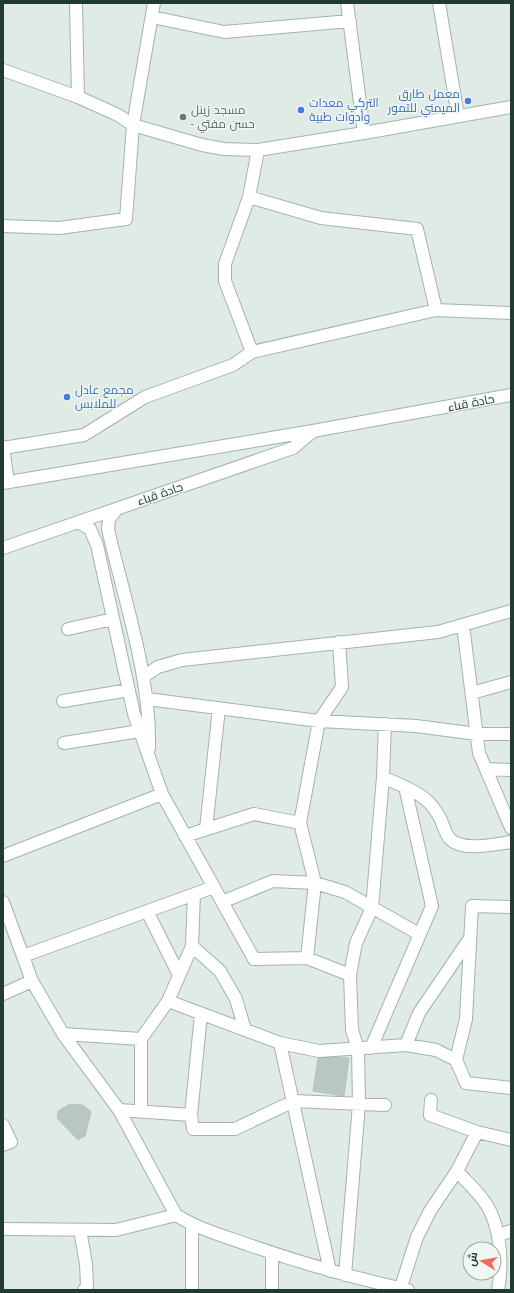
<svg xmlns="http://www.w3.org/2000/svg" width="514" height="1293" viewBox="0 0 514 1293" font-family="Jost,Cairo,sans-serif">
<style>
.building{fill:#b8c8c0;stroke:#b3c4bb}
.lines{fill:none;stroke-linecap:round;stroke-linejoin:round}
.street-casing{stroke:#a3b3ab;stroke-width:14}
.secondary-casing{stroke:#9fb6ab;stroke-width:14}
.street{stroke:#fff;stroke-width:12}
.secondary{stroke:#fff;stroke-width:12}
.shop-dot{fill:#3f7fe0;stroke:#f0f7f3;stroke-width:1.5}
.worship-dot{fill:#6b7280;stroke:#f0f7f3;stroke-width:1.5}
.labels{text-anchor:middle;stroke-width:3;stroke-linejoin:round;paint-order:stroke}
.shop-label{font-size:12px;fill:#366cbe;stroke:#f0f7f3;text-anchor:start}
.worship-label{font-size:12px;fill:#5b616d;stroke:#f0f7f3;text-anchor:start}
.street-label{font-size:12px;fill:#213b31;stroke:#f0f7f3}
</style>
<rect width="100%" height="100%" fill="#e0ebe5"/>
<path class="building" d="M339 1057 349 1058 344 1096 313 1091 318 1058Z
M70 1104 83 1105 91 1112 85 1136 78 1140 57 1118 58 1111Z"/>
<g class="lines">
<g class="street-casing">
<path id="street" d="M76 3 78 97
M347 3 364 133
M439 3 458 116
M152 17 224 32 350 21
M249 197 321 218 417 229 436 310
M3 226 59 228 126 219 133 125 154 3
M252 352 225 281V264L249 197 258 150
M3 447 8 482
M3 448 84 435 145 397 233 365 252 352 436 310 511 313
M3 483 313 431 511 395
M116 510 109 519 108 529C124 599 151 677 149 748
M80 523 90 529 97 545 134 714 162 794 254 959 307 958 350 975
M3 548 293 448 312 432
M463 625 479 753 511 828
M68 629 113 619
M143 677 158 667 182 660 438 632 511 611
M472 693 511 682
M147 699 319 721 416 726 477 734H511
M63 701 129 690
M64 743 140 731
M486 769 511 770
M405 787C422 795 432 802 441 820 443 825 446 835 450 839 463 852 495 844 511 842
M206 829 219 708
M185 836 254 814 300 823
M3 856 162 794
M3 902 32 981 63 1034 119 1110 176 1215C198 1229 224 1236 249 1245 301 1263 354 1278 408 1290
M222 902 273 881 315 883 345 892 419 934
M147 911 179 975
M192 946 220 971 236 999 245 1030
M23 956 214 887
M307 958 315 883 300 823 319 721 342 687 339 642
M3 994 32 981
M168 1001 280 1043 319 1051 406 1045 436 1050 456 1060 466 1083 511 1088
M201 1014 191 1115 193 1129H235L294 1101 385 1105
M63 1034 141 1039
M280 1043 330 1271
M406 1045 419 1013 470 938
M371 1048 432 906 405 787 383 777
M456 1060 466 1019 472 906 511 907
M431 1100 430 1115 477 1132 511 1140
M119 1110 191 1115
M141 1111V1039L168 1001 192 946 194 894
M3 1125 11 1142 3 1145
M457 1171C466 1181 476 1190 484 1201 501 1224 503 1263 498 1290
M3 1229 116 1230 176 1215
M80 1230 86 1264 87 1286 84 1290
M499 1235 511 1231
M272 1253V1290
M345 1275 359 1104 358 1049 352 1030 350 975 356 943 372 908 383 777 385 724
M192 1290V1226
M400 1290 417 1237 430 1211 457 1171 477 1132"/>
</g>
<g class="secondary-casing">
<path id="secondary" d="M3 70 78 97 118 115 133 125 202 145 224 149 258 150 364 133 511 107"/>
</g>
<use href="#street" class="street"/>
<use href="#secondary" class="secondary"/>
</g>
<g class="shop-dot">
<circle cx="468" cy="101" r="4"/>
<circle cx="301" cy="110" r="4"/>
<circle cx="67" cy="397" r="4"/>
</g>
<circle class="worship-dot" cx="183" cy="117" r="4"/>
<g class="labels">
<g class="shop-label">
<text x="460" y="98" text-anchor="end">معمل طارق<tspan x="460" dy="14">الميمني للتمور</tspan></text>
<text x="309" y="107">التركي معدات<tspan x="309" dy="14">وأدوات طبية</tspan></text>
<text x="75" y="394">مجمع عادل<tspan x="75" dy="14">للملابس</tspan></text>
</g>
<g class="worship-label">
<text x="191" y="114">مسجد زينل<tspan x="191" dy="14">- حسن مفتي</tspan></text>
</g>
<g class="street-label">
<text transform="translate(471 403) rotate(-11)" y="4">جادة قباء</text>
<text transform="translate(160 494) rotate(-19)" y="4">جادة قباء</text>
</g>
</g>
<rect width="514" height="1293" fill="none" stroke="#213b31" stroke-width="8"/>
<g transform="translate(482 1261) rotate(281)"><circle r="19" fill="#f0f7f3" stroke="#9daca5"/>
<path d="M0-3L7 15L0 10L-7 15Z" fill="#f06c59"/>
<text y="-6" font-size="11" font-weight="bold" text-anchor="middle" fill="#213b31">ش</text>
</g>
</svg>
